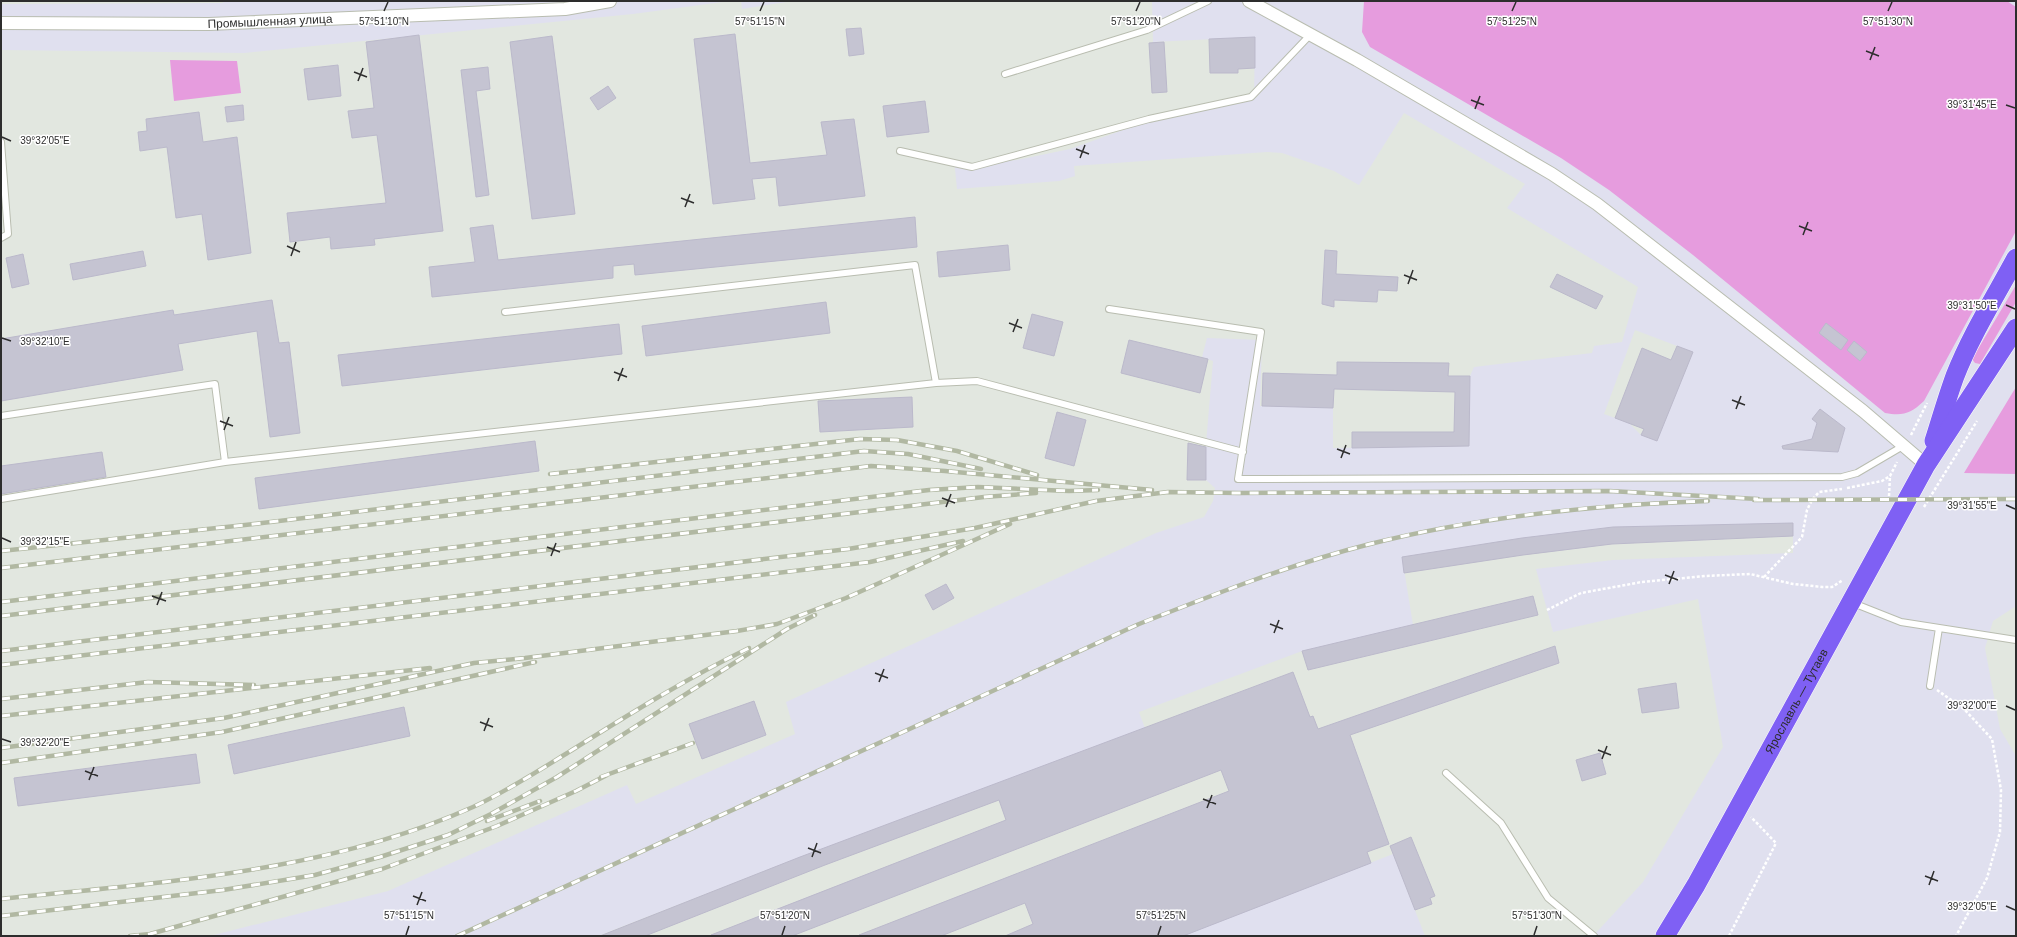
<svg xmlns="http://www.w3.org/2000/svg" width="2017" height="937" viewBox="0 0 2017 937" font-family="Arial,sans-serif">
<style>
.industrial{fill:#e2e7e0}
.green{fill:#e69cde}
.building{fill:#c5c4d2;stroke:#bbb9cb}
.lines{fill:none;stroke-linecap:round;stroke-linejoin:round}
.service-casing{stroke:#b9bdb0;stroke-width:8}
.minor-casing{stroke:#b9bdb0;stroke-width:14}
.primary-casing{stroke:#fff;stroke-width:20}
.path{stroke:#fff;stroke-width:2.5;stroke-dasharray:3 2;stroke-linecap:butt}
.service{stroke:#fff;stroke-width:6}
.minor{stroke:#fff;stroke-width:12}
.primary{stroke:#7f60f4;stroke-width:19}
.rail-casing{stroke:#b1b8a2;stroke-width:4.5}
.rail{stroke:#fff;stroke-width:3;stroke-dasharray:9;stroke-linecap:butt}
.ticks{fill:none;stroke:#2d2d2d;stroke-width:1.5}
.labels{text-anchor:middle;stroke-width:3;stroke-linejoin:round;paint-order:stroke}
.street-label{font-size:12px;fill:#2d2d2d;stroke:#fff}
.ticks-label{font-size:10px;text-anchor:middle;fill:#2d2d2d;stroke:#fff;stroke-width:3;stroke-linejoin:round;paint-order:stroke}
</style>
<rect width="100%" height="100%" fill="#e0e0ef"/>
<path class="industrial" d="M1 1H226L222 3 13 4H1Z
M730 1H741L742 9 793 1H1152L1153 42 1255 37 1254 96 1154 119 1070 149 1017 160 966 165 954 159 957 189 1059 181 1075 176 1074 166 1267 152 1282 153 1334 171 1359 185 1404 113 1525 184 1507 208 1638 287 1622 342 1594 346 1592 353 1474 367 1470 376 1469 446 1333 448V408L1260 406 1262 340 1207 338 1202 357 1213 361 1206 444V480L1215 488 1213 501 1204 517 1156 533 786 702 795 734 636 804 627 785 388 891 210 936H1V50L244 53 633 14Z
M1635 330 1693 352 1657 441 1641 435 1629 423 1604 414Z
M1793 523V553L1613 560 1536 569 1553 632 1698 599 1723 747 1643 882 1593 936H1425L1393 854 1183 936H598L800 857 1145 728 1139 712 1302 651 1413 625 1402 557 1522 538Z
M2016 606V756L2000 729 1985 648 1993 621Z"/>
<path class="green" d="M1364 1H2007L2016 7V231L1924 401C1910 414 1903 416 1885 413L1693 255 1609 190 1561 158 1370 47 1362 32Z
M170 60 237 61 241 93 174 101Z
M2016 285V302L1980 364 1975 363 1972 359Z
M2016 387V474L1964 473Z"/>
<path class="building" d="M861 28 864 54 849 56 846 29Z
M735 34 750 163 827 155 821 122 854 119 865 196 779 206 776 177 752 179 755 199 713 204 694 39Z
M419 35 443 231 374 239 375 245 331 249 330 237 290 242 287 213 386 203 377 135 352 138 348 111 374 108 366 42Z
M552 36 575 214 532 219 510 42Z
M1255 37V68L1238 69V73H1210L1209 39Z
M1164 42 1167 92 1152 93 1149 43Z
M338 65 341 96 308 100 304 69Z
M488 67 490 89 476 91 489 195 476 197 461 70Z
M608 86 616 98 598 110 590 98Z
M925 101 929 132 887 137 883 106Z
M243 105 244 120 227 122 225 107Z
M199 112 203 142 237 137 251 253 208 260 202 214 176 218 167 147 140 151 138 132 147 131 146 119Z
M915 217 917 247 635 275 634 264 613 266V278L432 297 429 267 475 262 470 228 493 225 498 260Z
M1008 245 1010 270 939 277 937 252Z
M1325 250 1337 251 1336 274 1398 277 1397 291 1378 290 1377 302 1334 300V307L1322 304Z
M143 251 146 266 73 280 70 264Z
M23 254 29 284 12 288 6 258Z
M1557 274 1603 296 1596 309 1550 287Z
M272 300 279 343 289 342 300 433 270 437 257 331 178 344 183 370 1 401V339L173 310 174 315Z
M826 302 830 333 646 356 642 326Z
M1032 314 1063 322 1054 356 1023 348Z
M1826 323 1848 340 1841 350 1819 333Z
M619 324 622 354 342 386 338 355Z
M1129 340 1208 359 1200 393 1121 373Z
M1854 341 1867 352 1860 361 1847 350Z
M1677 346 1693 352 1657 441 1641 435 1644 429 1615 418 1642 348 1671 360Z
M1337 362 1449 363 1448 376H1470L1469 446 1352 448V432H1454L1455 392 1334 389 1333 408 1262 406 1263 373 1337 375Z
M912 397 913 427 820 432 818 401Z
M1820 409 1845 428 1838 452 1783 449 1782 446 1812 439 1817 423 1812 419Z
M1057 412 1086 420 1074 466 1045 458Z
M535 441 539 471 259 509 255 478Z
M1188 443 1206 447V480H1187Z
M102 452 106 477 1 494V466Z
M1793 523V536L1612 544 1523 555 1404 573 1402 557 1522 538 1613 527Z
M946 584 954 598 933 610 925 595Z
M1533 596 1538 615 1308 670 1302 651Z
M1555 646 1559 663 1350 735 1389 844 1367 852 1371 863 1183 936H1005L1033 924 1025 903 941 936 859 935 1229 791 1221 770 792 936 711 935 1006 820 999 800 825 865 645 936H600L800 857 1293 672 1310 717 1313 716 1318 729Z
M1676 683 1679 708 1642 713 1638 689Z
M754 701 766 735 702 759 689 724Z
M404 707 410 736 234 774 228 745Z
M1600 753 1606 774 1582 781 1576 760Z
M196 754 200 783 18 806 14 778Z
M1411 837 1435 896 1430 898 1432 904 1415 910 1390 846Z"/>
<g class="lines">
<g class="service-casing">
<path id="service" d="M1005 74 1147 30 1208 1
M1 142 8 234 1 238
M900 151 972 167 1149 119 1251 97 1311 34
M1109 309 1261 332 1238 479 1842 477 1857 473 1903 446
M505 312 915 265 936 383 977 381 1243 452
M1 416 215 384 225 462 936 383
M1 499 225 462
M1853 603 1901 622 2016 640
M1930 686 1939 628
M1446 773 1501 823 1548 898 1594 936"/>
</g>
<g class="minor-casing">
<g id="minor">
<path d="M1249 1 1357 60 1552 174 1597 204 1863 411 1926 465"/>
<path id="s1" d="M1 23 209 24 565 9 610 1"/>
</g>
</g>
<g class="primary-casing">
<g id="primary">
<path d="M1934 441C1941 419 1947 398 1955 376 1971 335 1995 297 2016 258"/>
<path id="s2" d="M1665 936 1696 885 1926 465 2016 328"/>
</g>
</g>
<path class="path" d="M1911 435 1927 403
M1847 488 1882 481 1890 476 1897 462
M1889 496 1890 476
M1924 507 1977 421
M1764 577 1802 537 1807 510 1812 500 1819 492 1842 489
M1547 610 1581 593 1642 582 1705 576 1750 574 1793 584 1822 587H1832L1843 580
M1937 690 1964 709 1992 739 2001 790 2000 832 1987 878 1956 936
M1729 936 1776 843 1751 817"/>
<use href="#service" class="service"/>
<use href="#minor" class="minor"/>
<use href="#primary" class="primary"/>
<g class="rail-casing">
<path id="rail" d="M550 474 860 439 897 440 957 451 1037 475
M1754 500 2016 499
M1 551 245 525 864 451 908 454 981 469
M1 568 871 466 945 471 1152 490
M1 602 929 490 978 487 1069 491 1098 490
M1 616 984 497 1036 493
M1 651 848 549 975 528 1096 501 1168 492 1239 493 1609 491 1758 499
M1 665 870 562 963 541
M1 699 148 682 254 685
M1 716 430 668
M1 748 224 718 474 663 525 658 737 631 777 624 846 598 1010 524
M1 763 222 732 535 662
M601 777 693 743
M487 821 540 801
M1 899C161 882 325 873 473 807 505 792 535 773 564 755 625 717 685 679 749 648
M1 916 223 890 315 875 380 857 448 835 491 814 557 777 787 629 815 615
M130 936 150 934 382 869 497 826 576 791 607 775
M457 936 1139 624C1215 594 1291 564 1370 544 1481 516 1594 505 1708 501"/>
</g>
<use href="#rail" class="rail"/>
</g>
<path class="ticks" d="M384 11 388 2M760 11 764 2M1136 11 1140 2M1512 11 1516 2M1888 11 1892 2M1866 51 1879 56M1870 60 1875 47M354 72 367 77M358 81 363 68M1471 100 1484 105M2006 105 2015 108M1475 109 1480 96M2 137 11 141M1076 149 1089 154M1080 158 1085 145M681 198 694 203M685 207 690 194M1799 226 1812 231M1803 235 1808 222M287 246 300 252M291 256 296 242M1404 275 1417 280M1408 284 1413 270M2006 305 2015 309M1009 323 1022 328M1013 332 1018 319M2 338 11 341M614 372 627 377M618 381 623 368M1732 400 1745 405M1736 409 1741 396M220 421 233 426M224 430 229 417M1337 449 1350 454M1341 458 1346 445M942 498 955 503M2006 505 2015 509M946 507 951 494M2 538 11 542M547 547 560 552M551 556 556 543M1665 575 1678 580M1669 584 1674 571M152 596 166 601M157 605 162 592M1270 624 1283 629M1274 633 1279 620M875 673 888 678M879 682 884 669M2006 706 2015 710M480 722 493 727M484 731 489 718M2 739 11 742M1598 750 1611 755M1602 759 1607 746M85 771 98 776M89 780 94 767M1203 799 1216 804M1207 808 1212 795M808 848 821 853M812 857 817 843M1925 876 1938 881M1929 885 1934 871M413 896 426 901M417 905 422 892M2006 906 2015 910M406 935 409 926M782 935 785 926M1158 935 1161 926M1534 935 1537 926"/>
<g class="labels">
<g class="street-label">
<text dy="4" stroke="none"><textPath href="#s1" startOffset="269">Промышленная улица</textPath></text>
<text dy="4" stroke="none"><textPath href="#s2" startOffset="269">Ярославль — Тутаев</textPath></text>
</g>
</g>
<g class="ticks-label">
<text x="1136" y="25">57°51'20"N</text>
<text x="1512" y="25">57°51'25"N</text>
<text x="1888" y="25">57°51'30"N</text>
<text x="384" y="25">57°51'10"N</text>
<text x="760" y="25">57°51'15"N</text>
<text x="1972" y="108">39°31'45"E</text>
<text x="45" y="144">39°32'05"E</text>
<text x="1972" y="309">39°31'50"E</text>
<text x="45" y="345">39°32'10"E</text>
<text x="1972" y="509">39°31'55"E</text>
<text x="45" y="545">39°32'15"E</text>
<text x="1972" y="709">39°32'00"E</text>
<text x="45" y="746">39°32'20"E</text>
<text x="1972" y="910">39°32'05"E</text>
<text x="409" y="919">57°51'15"N</text>
<text x="785" y="919">57°51'20"N</text>
<text x="1161" y="919">57°51'25"N</text>
<text x="1537" y="919">57°51'30"N</text>
</g>
<rect width="2017" height="937" fill="none" stroke="#2d2d2d" stroke-width="4"/>
</svg>
